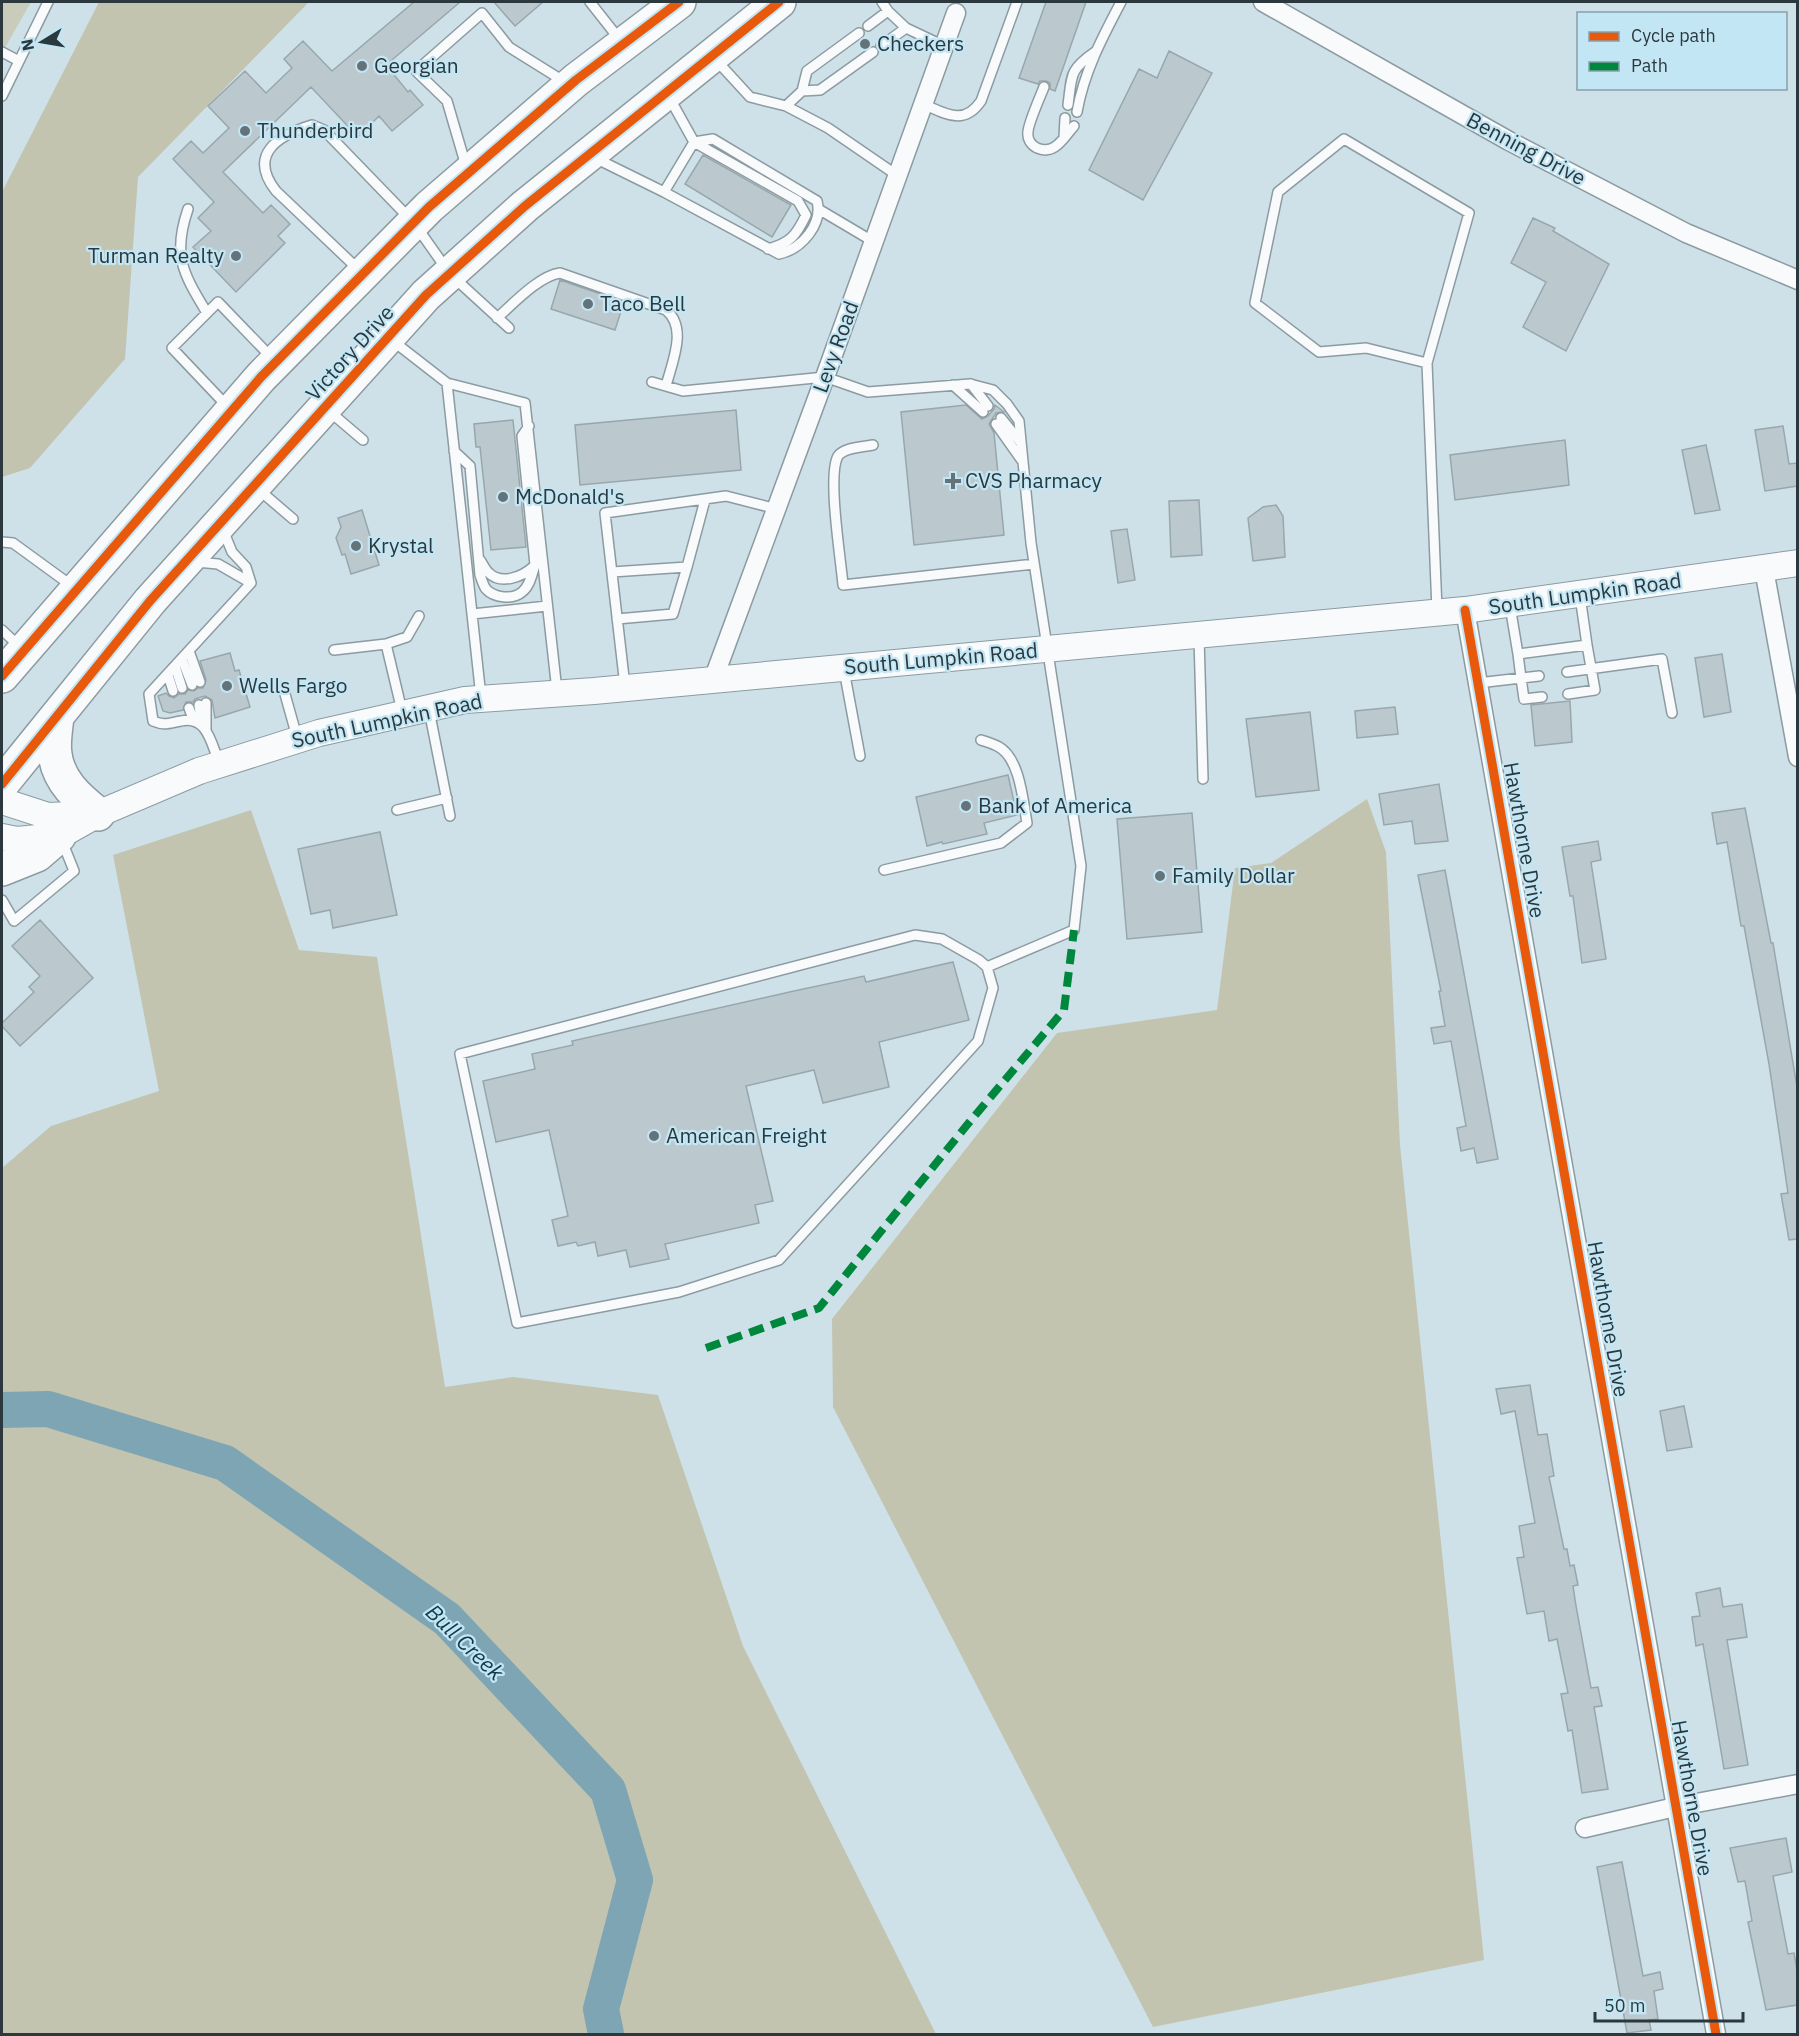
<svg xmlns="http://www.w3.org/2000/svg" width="1799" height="2036" viewBox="0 0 1799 2036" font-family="'IBM Plex Sans',sans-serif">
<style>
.green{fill:#caccbb}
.forest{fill:#c2c4b0}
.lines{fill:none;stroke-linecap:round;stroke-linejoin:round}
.river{stroke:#7ea5b4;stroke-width:36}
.building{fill:#bbc9cf;stroke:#98a7ac;stroke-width:1.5}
.lane-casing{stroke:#8c9ba0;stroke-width:12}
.street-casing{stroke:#8c9ba0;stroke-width:21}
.secondary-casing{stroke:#8c9ba0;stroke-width:28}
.highway-casing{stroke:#8c9ba0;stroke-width:36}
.lane{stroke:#f8fafc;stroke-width:9}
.street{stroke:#f8fafc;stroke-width:18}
.secondary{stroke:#f8fafc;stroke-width:26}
.highway{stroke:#f8fafc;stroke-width:33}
.quiet{stroke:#00873e;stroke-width:8;stroke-dasharray:15 8;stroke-linecap:butt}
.cycleway-casing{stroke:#c3e6f4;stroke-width:13}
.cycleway{stroke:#e8590c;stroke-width:9}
.poi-dot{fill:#64737a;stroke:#c3e6f4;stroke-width:2}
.labels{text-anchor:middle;stroke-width:4.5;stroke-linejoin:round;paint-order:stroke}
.poi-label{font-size:21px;fill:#2b383e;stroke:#c3e6f4;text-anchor:start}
.street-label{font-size:21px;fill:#2b383e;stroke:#c3e6f4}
.water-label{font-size:22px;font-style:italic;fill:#103b4a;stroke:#c3e6f4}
</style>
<rect width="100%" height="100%" fill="#cee1e9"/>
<path class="green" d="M2 2H31L2 53Z"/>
<path class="forest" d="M99 2H309L138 177 125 359 30 468 2 477V192Z
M1367 799 1386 852 1400 1145 1484 1960 1153 2027 833 1407 832 1319 1057 1033 1217 1010 1235 868 1271 863Z
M251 810 299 950 377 957 445 1387 513 1377 658 1395 743 1646 936 2034H2V1168L51 1126 159 1091 113 855Z"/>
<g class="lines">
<path class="river" d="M2 1410 48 1409 225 1463 447 1619 608 1790 635 1880 601 2009 606 2034"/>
</g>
<path class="building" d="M414 2H460L386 65 408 92 410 90 423 105 392 131 379 116 358 137 311 87 223 172 263 213 271 205 290 224 278 236 285 243 236 292 193 247 211 231 198 218 214 202 173 159 191 141 203 153 229 128 208 106 245 71 266 93 292 68 284 59 303 41 332 71Z
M494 2H543L515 26Z
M1046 2H1086L1055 91 1050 89V83L1046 81H1040L1038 84 1019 78Z
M1169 51 1212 73 1143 200 1089 170 1139 69 1157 78Z
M703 155 791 205 772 237 685 184Z
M1533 218 1555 228 1553 231 1609 264 1566 351 1523 327 1546 282 1511 263Z
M560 280 624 302 615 330 551 309Z
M966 405 982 419 988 416 994 409 995 405 1004 412 996 413 989 424 994 433 1004 535 914 545 901 412Z
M736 410 741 470 580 485 575 425Z
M513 420 526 547 491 550 480 447H476L474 424Z
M1783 426 1789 464 1797 463V486L1765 491 1755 430Z
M1565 440 1569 485 1455 500 1450 455Z
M1706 445 1720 510 1695 514 1682 450Z
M1199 500 1202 555 1171 557 1169 501Z
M1276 505 1283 516 1285 557 1253 561 1248 518 1263 507Z
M362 510 379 565 351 574 345 554 342 555 336 538 341 527 338 518Z
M1127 529 1135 580 1118 583 1111 531Z
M230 653 235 671 239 670 250 707 215 718 212 700 205 696 195 699 193 702H186L183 710 170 713 163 711 158 696 166 693 169 696 174 698 179 694H185L188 690 194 691 198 688H203L206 680 200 661Z
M1722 654 1731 712 1704 717 1695 658Z
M1570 701 1572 742 1535 746 1531 705Z
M1395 707 1398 734 1357 738 1355 711Z
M1310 712 1319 790 1256 797 1246 719Z
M1008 775 1017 815 984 823 987 834 943 844 942 842 927 846 916 797Z
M1439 784 1448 841 1415 844 1412 821 1384 825 1379 794Z
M1745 808 1771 943H1773L1797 1087V1239L1789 1240 1781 1194 1788 1193 1769 1064 1744 926H1741L1727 842 1717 844 1712 813Z
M1192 813 1202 932 1127 939 1117 819Z
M380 832 397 915 333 928 330 910 311 914 298 849Z
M1598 841 1601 860 1591 862 1606 959 1582 963 1573 896H1570L1562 847Z
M1445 870 1498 1159 1477 1163 1474 1148 1461 1151 1457 1128 1466 1126 1451 1041 1434 1044 1431 1028 1445 1026 1439 991H1441L1418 875Z
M40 920 93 978 20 1046 2 1026V1023L34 992 29 987 40 976 12 946Z
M953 962 969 1020 879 1042 889 1087 823 1103 814 1070 746 1086 773 1201 755 1205 759 1223 665 1244 669 1259 630 1267 626 1250 598 1256 595 1242 578 1246 576 1242 558 1246 552 1220 568 1216 549 1130 496 1142 483 1081 535 1069 532 1054 573 1045 572 1041 794 991 864 976 866 982Z
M1530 1385 1538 1435 1547 1434 1554 1476 1549 1477 1564 1549H1567L1570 1566 1574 1565 1578 1585 1573 1586 1576 1606 1591 1688 1598 1687 1602 1706 1594 1707 1608 1789 1582 1793 1572 1730 1568 1731 1561 1694 1568 1693 1557 1639 1549 1641 1544 1611 1527 1614 1517 1558 1524 1557 1519 1526 1535 1523 1515 1411 1501 1414 1496 1389Z
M1684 1406 1692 1447 1667 1451 1660 1411Z
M1720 1588 1723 1607 1742 1604 1747 1637 1727 1640 1748 1765 1724 1769 1703 1644 1696 1646 1692 1617 1700 1616 1696 1593Z
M1786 1838 1792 1872 1773 1876 1788 1954 1794 1953 1797 1970V2005L1766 2010 1748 1922 1752 1921 1745 1881 1738 1882 1730 1848Z
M1622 1862 1643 1976 1660 1972 1663 1989 1654 1991 1658 2019 1649 2020 1651 2030 1627 2033 1597 1867Z"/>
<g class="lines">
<g class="lane-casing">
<path id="lane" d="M590 2 620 40
M888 11 906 28
M868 26 888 11 882 2
M881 46 906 28 944 46
M2 52 19 61
M716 60 750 97 786 106 802 91 820 90 873 52
M1044 87C1040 97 1028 124 1028 132 1027 139 1031 145 1037 148 1055 156 1064 137 1074 126
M802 91 807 71 859 33
M2 96 48 2
M669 97 694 142 798 201 806 215C796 236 790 243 768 249
M923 104C946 114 964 126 981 101L1017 2
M1068 105C1072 75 1069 70 1095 52
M786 106 828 128 898 176
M1077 112C1084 72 1102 38 1121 2
M1064 138 1065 118
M595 158 664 192 779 254C802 249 823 224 817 201L713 139 694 142 664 192
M466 166 447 101 416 71 482 13 509 47 565 82
M188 209C172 256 183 273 207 313
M820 210 874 242
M359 270 276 191C247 154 279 135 312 125L324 130 414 223 450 274 509 328
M497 318C514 303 539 276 560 273L666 310C688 328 672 362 666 386
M393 341 447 383 525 403 557 691
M1427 363 1366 348 1319 352 1255 303 1278 192 1344 139 1469 213 1427 363 1437 610
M652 382 683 391 825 377 868 392 970 384 993 390 1007 404 1019 421 1031 543 1081 866 1074 930 987 967
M447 383 481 697
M971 384 988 406
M953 385 983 412
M227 406 172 348 218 302 272 358
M329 411 363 440
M1001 418 1021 443
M996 424 1023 462
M873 445C863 447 844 447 838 456 827 475 841 560 843 585L1034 564
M454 451 470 466 480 575C482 580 483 585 486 589 494 598 513 600 522 592 530 586 532 574 535 565L522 436 529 426
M258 489 293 519
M223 530 232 552 246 567 251 583
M2 542 13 543 72 586
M480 560C483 564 485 570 489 573 501 585 522 577 533 567
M196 562 218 564 251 583
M612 572 687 567 705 500
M1510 606 1518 654 1587 645 1580 596
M472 614 547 606
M617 619 673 614 687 567
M2 630 20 647
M1199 637 1203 779
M386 644 402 711
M334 650 386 644 407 637 419 616
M189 651 200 682
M182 659 192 685
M175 666 182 688
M844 670 860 756
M1567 672 1662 659 1672 713
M168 675 173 691
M1539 676 1521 678 1524 699 1542 697
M1478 683 1521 678 1518 654
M625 686 605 513 726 496 777 509
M283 687 297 737
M1568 694 1595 690 1587 645
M206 703V730
M199 705 201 721
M189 708 193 719
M429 710 450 816
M219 762C211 743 207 715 181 721 169 723 165 726 153 721L149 694 251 583
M397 810 447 798
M884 870 1001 843 1027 823C1023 801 1020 759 999 747 994 744 987 742 981 740
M2 900 14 921 74 871 62 841
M915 935 942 939 979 960 987 967 993 988 978 1041 779 1260 679 1292 517 1323 460 1054Z"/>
</g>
<g class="street-casing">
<path id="street" d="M1263 2 1509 141 1686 233 1798 280
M1764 569 1798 757
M1465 610 1716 2034
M713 680 825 377 956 13
M1585 1828 1675 1807 1798 1784"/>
</g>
<g class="secondary-casing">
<path id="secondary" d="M2 801 48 816 95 814
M2 837 17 840 59 836 98 814 199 771 319 733 465 700 594 691 1465 610 1798 563"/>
</g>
<g class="highway-casing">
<path id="highway" d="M2 676 261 377 429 207 576 80 679 2
M57 716C56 728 53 742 55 754 58 781 78 798 98 814
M2 784 150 601 426 295 525 206 779 2
M2 869 37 855 59 836"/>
</g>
<use href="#lane" class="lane"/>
<use href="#street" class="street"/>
<use href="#secondary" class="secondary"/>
<use href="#highway" class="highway"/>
<path class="quiet" d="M706 1348 819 1308 967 1125 1064 1010 1074 930"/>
<g class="cycleway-casing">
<path id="cycleway" d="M1465 610 1716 2034
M2 676 261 377 429 207 576 80 679 2
M2 784 150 601 426 295 525 206 779 2"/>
</g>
<use href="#cycleway" class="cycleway"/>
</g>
<g class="poi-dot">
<circle cx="865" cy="44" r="6"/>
<circle cx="362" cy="66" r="6"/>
<circle cx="245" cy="131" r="6"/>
<circle cx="236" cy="256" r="6"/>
<circle cx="588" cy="304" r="6"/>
<path d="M950 472h6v6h6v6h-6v6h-6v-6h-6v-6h6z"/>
<circle cx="503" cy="497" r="6"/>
<circle cx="356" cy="546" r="6"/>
<circle cx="227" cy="686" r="6"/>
<circle cx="966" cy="806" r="6"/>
<circle cx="1160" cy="876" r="6"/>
<circle cx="654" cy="1136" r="6"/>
</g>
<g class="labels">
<g class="poi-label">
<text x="877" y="51">Checkers</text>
<text x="374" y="73">Georgian</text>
<text x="257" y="138">Thunderbird</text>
<text x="224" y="263" text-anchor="end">Turman Realty</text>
<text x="600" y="311">Taco Bell</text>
<text x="965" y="488">CVS Pharmacy</text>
<text x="515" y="504">McDonald's</text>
<text x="368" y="553">Krystal</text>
<text x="239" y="693">Wells Fargo</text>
<text x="978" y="813">Bank of America</text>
<text x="1172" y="883">Family Dollar</text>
<text x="666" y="1143">American Freight</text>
</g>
<g class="street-label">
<text transform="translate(1526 149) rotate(28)" y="7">Benning Drive</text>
<text transform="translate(836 347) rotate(-70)" y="7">Levy Road</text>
<text transform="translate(350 353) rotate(-48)" y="7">Victory Drive</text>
<text transform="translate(1585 594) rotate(-8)" y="7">South Lumpkin Road</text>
<text transform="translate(941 659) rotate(-5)" y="7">South Lumpkin Road</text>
<text transform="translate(387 721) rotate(-12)" y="7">South Lumpkin Road</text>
<text transform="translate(1524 840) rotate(80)" y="7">Hawthorne Drive</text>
<text transform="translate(1608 1319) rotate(80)" y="7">Hawthorne Drive</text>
<text transform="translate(1692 1798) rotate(80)" y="7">Hawthorne Drive</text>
</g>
<g class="water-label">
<text transform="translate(465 1642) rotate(44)" y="8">Bull Creek</text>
</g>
</g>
<rect width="1799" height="2036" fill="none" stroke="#2b383e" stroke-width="6"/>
<rect x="1577" y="12" width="210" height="78" fill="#c3e6f4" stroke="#86a0ab" stroke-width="1.5"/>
<rect x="1589" y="32" width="30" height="9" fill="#e8590c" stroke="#86a0ab" stroke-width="1.5"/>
<text x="1631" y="42" font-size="18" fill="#2b383e">Cycle path</text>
<rect x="1589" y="62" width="30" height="9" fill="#00873e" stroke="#86a0ab" stroke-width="1.5"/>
<text x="1631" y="72" font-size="18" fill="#2b383e">Path</text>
<g transform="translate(42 42) rotate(259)" stroke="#c3e6f4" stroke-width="4.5" paint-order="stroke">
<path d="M0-4.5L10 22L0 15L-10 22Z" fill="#2b383e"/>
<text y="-9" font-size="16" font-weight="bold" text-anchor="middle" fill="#2b383e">N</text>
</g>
<path d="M1595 2012v9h148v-9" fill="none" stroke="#2b383e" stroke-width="3"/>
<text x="1604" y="2012" font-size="18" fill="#2b383e" stroke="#c3e6f4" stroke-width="4.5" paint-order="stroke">50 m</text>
</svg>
